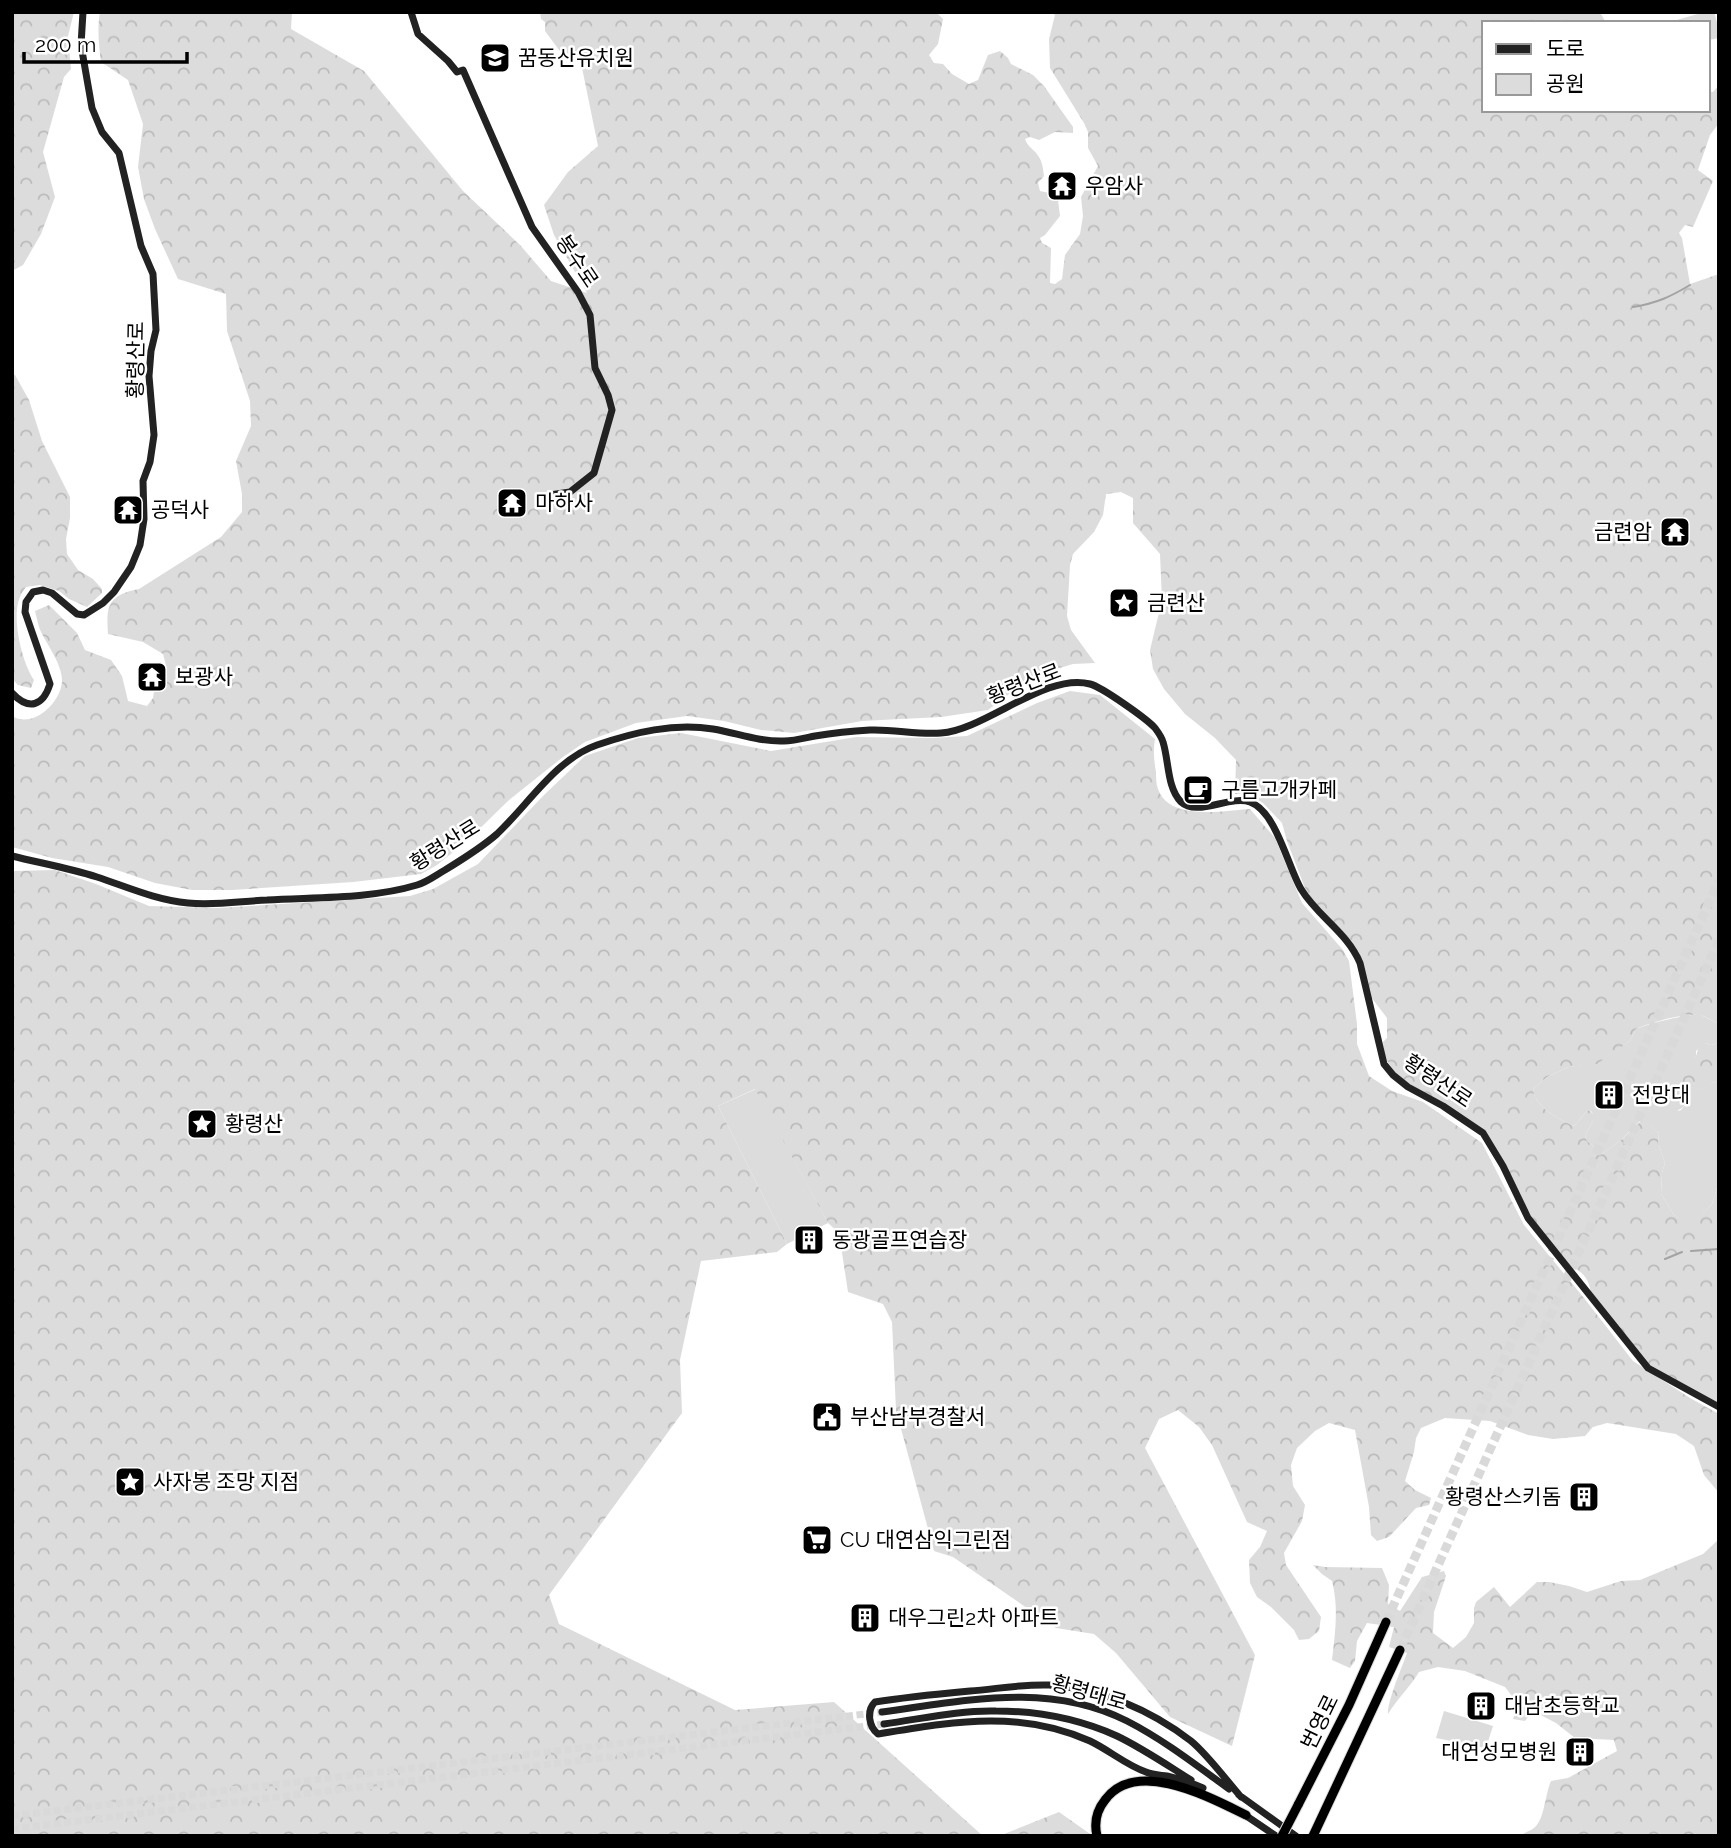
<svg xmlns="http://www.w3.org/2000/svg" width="1731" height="1848" viewBox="0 0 1731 1848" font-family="Raleway,'Noto Sans KR',sans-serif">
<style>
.green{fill:#dcdcdc}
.forest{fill:url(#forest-crowns)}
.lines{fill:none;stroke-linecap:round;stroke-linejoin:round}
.stream{stroke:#a3a3a3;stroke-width:2}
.secondary-tunnel{stroke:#d9d9d9;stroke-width:7;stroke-dasharray:7 3.5;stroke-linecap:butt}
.highway-tunnel{stroke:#d9d9d9;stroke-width:9;stroke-dasharray:9 4.5;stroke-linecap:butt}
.highway-casing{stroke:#dbdbdb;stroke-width:11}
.secondary{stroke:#222;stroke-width:7}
.highway{stroke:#000;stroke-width:9}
.highway-bridge-casing{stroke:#dbdbdb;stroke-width:11;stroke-linecap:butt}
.highway-bridge{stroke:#000;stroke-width:9}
.labels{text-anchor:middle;stroke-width:5;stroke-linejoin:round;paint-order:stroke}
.poi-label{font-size:21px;fill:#000;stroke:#fff;text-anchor:start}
.street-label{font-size:21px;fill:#000;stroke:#fff}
</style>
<defs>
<pattern id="forest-crowns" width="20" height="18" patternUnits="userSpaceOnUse" patternTransform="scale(1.75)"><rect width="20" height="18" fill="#dcdcdc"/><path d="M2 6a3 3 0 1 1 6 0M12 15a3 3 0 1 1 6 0" fill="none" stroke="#bbb"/></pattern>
</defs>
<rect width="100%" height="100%" fill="#fff"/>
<path class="green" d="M1705 12H1714L1719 29V38L1708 40V23H1666Z
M1699 1014 1719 1024V1043L1711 1045 1705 1043 1696 1051V1056L1691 1062 1678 1111 1681 1110 1694 1093 1713 1082 1719 1084V1182L1712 1204 1691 1225 1674 1215 1661 1194 1662 1173 1665 1163 1658 1143 1659 1133 1641 1120 1621 1140 1602 1154 1587 1141 1585 1135 1593 1121V1114L1591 1111H1587L1574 1126C1558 1118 1536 1109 1533 1089L1547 1077 1568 1067 1597 1063 1630 1041 1636 1029C1656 1021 1678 1017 1699 1014Z
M756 1089 828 1223 787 1244 718 1106Z
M1444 1711 1493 1726 1486 1748 1436 1738Z"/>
<path class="forest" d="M12 12H74L68 36 71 69 64 77 43 152 55 197 41 234 23 265 12 271Z
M100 12H292L291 29 364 71 463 191 520 245 551 281 587 293 554 235 544 205 568 172 598 146 581 63 565 58 545 31V22L541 19 540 12H936L943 19 938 44 929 55 934 63 943 64 952 74 969 84 978 80 988 55 1000 51 1008 58 1011 64 1033 75 1044 86 1073 127V133L1055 132 1039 140 1030 137 1025 139C1028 147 1031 147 1036 153 1042 159 1043 168 1044 176L1038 183 1040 191 1049 193 1057 192 1060 216 1045 235 1040 238 1042 243 1051 248 1050 283 1055 284 1062 279 1065 255 1080 234 1083 216 1081 197 1098 166 1088 148V132L1084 123 1050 68 1049 39 1055 15 1052 12H1600L1606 23H1484V110H1708V91L1713 92 1719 85V123L1710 135 1698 170 1713 181 1693 227 1685 225 1679 233 1682 238 1690 284 1719 274V1024C1712 1021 1704 1015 1698 1015 1683 1013 1649 1023 1636 1029L1630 1041 1597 1064 1568 1067 1547 1077 1533 1089C1536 1109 1558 1118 1574 1126L1587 1111H1590L1593 1114V1121L1585 1135 1587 1141 1602 1154 1621 1140 1642 1120 1659 1133 1658 1143 1665 1163 1662 1173 1661 1194 1674 1215 1691 1224 1712 1204 1719 1182V1405L1650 1366 1591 1295C1590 1281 1584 1271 1569 1266L1533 1220 1491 1141 1396 1074 1385 1058 1383 1042 1387 1038V1018L1371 997 1359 952 1352 942 1313 901 1305 888 1287 841 1282 823 1263 803 1247 793 1235 794 1236 760 1215 738 1185 714 1164 689 1153 669 1150 650 1162 600 1160 554 1133 523V498L1121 492 1106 494 1103 515 1094 532 1073 554 1070 565 1067 616 1071 630 1095 663 1073 664 1053 670 1013 691 988 710 941 717 862 721 794 733 761 730 724 721 687 716 636 723 585 742 563 757 509 800 467 841 437 865 421 874 353 882 232 890H192L155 883 108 867 52 858 12 847V716C32 729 60 704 62 682 63 666 48 646 41 632 38 626 37 618 35 611L49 605 77 633 85 650 111 660 122 676 128 701 147 706 153 698 155 685 167 669 163 654 143 642 108 634C106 606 108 595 139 589L221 537 242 512V494L236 461 251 426 250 401 227 331 226 294 178 279 155 229 144 199 138 167 143 124 128 80 101 62C99 46 97 29 100 12Z
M12 374 15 375 29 400 42 441 70 497V518L66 539 67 554 78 570 93 579 102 589V593L87 607 69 599 59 591 40 585 26 587C24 590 21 593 20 597 11 617 22 663 34 680L31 688 18 685 12 679Z
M1070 691 1100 695 1155 739C1153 751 1154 761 1156 772 1156 778 1156 784 1158 789 1169 821 1223 811 1250 809L1275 838 1302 903 1343 950 1349 961 1357 1024V1044L1369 1076 1392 1091 1423 1102 1482 1143 1524 1225 1584 1298 1633 1361 1690 1398 1719 1414V1493L1704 1475 1694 1446 1676 1434 1607 1423 1593 1427 1585 1436 1553 1439 1528 1435 1490 1421 1445 1418 1421 1428 1416 1438 1414 1452 1405 1481 1415 1490 1431 1498 1429 1505 1416 1508 1389 1537 1377 1541 1371 1535 1369 1507 1355 1430 1329 1423 1315 1431 1297 1448 1291 1465 1293 1486 1305 1505 1302 1521 1284 1553 1286 1565 1321 1617 1319 1631 1309 1639 1299 1640 1294 1630 1271 1607 1257 1597 1250 1583 1249 1560 1260 1547 1267 1531 1247 1522 1212 1445 1199 1427 1178 1410 1159 1419 1145 1448 1255 1655 1232 1746 1170 1717 1116 1653 1094 1634 1056 1628 953 1557 934 1551 896 1410 892 1322 883 1304 848 1292 839 1233 828 1223 755 1089 718 1106 787 1244 777 1252 701 1261 680 1360 682 1413 549 1595 559 1624 735 1710 834 1702 983 1836H12V871L55 870 96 884 149 906 218 908 410 896 433 889 478 864 544 795 585 756 638 738 681 733 771 751 856 737 933 738 967 736 1037 703Z
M1704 1037 1705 1043 1711 1045 1719 1043V1084L1713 1082C1707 1087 1698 1090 1693 1095 1680 1108 1685 1113 1665 1108L1661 1096 1668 1082 1696 1056 1701 1039Z
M1719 1539V1836H1519C1524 1833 1530 1831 1534 1828 1545 1819 1545 1794 1551 1781L1568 1778 1617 1751 1614 1740 1575 1738 1556 1723 1533 1711 1525 1721 1513 1719 1518 1704 1505 1687 1465 1671 1438 1667 1419 1672C1410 1687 1397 1699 1388 1714 1387 1702 1402 1667 1407 1653L1389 1647 1394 1627 1367 1623 1357 1641 1355 1661 1350 1668 1332 1660C1335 1633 1339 1608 1332 1581L1322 1574 1313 1565 1325 1567 1382 1568 1389 1585 1388 1604 1400 1611 1422 1577 1444 1571 1446 1576 1434 1612 1433 1633 1453 1648 1466 1637 1474 1623V1608L1476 1602 1494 1587 1510 1607 1537 1582H1549L1569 1586 1587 1592 1621 1581 1640 1580 1703 1554Z
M1059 1812 1093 1836H999Z"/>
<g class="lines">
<path class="stream" d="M1633 307C1657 303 1670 297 1690 285
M1691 1251 1719 1249
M1665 1259 1682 1252"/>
<path class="secondary-tunnel" d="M12 1816 882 1712
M12 1829 884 1724"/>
<path class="highway-tunnel" d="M1386 1622 1719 880
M1400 1650 1719 940"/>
<g class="highway-casing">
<path id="highway" d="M1298 1805 1349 1705 1386 1622
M1097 1836C1094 1823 1097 1810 1105 1800 1136 1757 1211 1798 1246 1815
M1313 1836 1400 1650"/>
</g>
<path class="secondary" d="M411 12 418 34 448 61 457 72 463 70 532 227 578 292 590 315 595 368 608 395 612 410 594 473 570 492 550 495
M12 693C29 711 43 706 50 684L25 612 26 602 33 592 43 590 52 593 77 614 84 615 103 603 114 592 131 567 140 545 144 519 143 481 150 462 154 435 149 376 151 351 156 330 153 274 141 246 119 153 102 132 92 108 81 45 83 12
M12 856C40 863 69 868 97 877 127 887 156 900 188 903 214 906 242 901 267 900 315 897 371 899 417 885 427 882 436 875 445 870 463 859 481 848 497 834 528 805 556 759 597 745 635 732 673 723 713 729 737 733 759 742 784 741 794 741 805 738 815 736 833 733 852 731 870 730 894 729 918 735 941 733 985 730 1046 672 1090 684 1102 687 1147 719 1155 728 1158 732 1162 738 1163 742 1169 761 1167 788 1181 802 1197 817 1230 795 1250 802 1276 811 1288 867 1301 889 1318 917 1347 932 1360 963L1384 1064 1393 1075 1408 1087 1443 1106 1483 1133 1503 1166 1528 1218 1648 1368 1719 1407
M882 1712C964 1701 1049 1681 1127 1721 1164 1740 1196 1765 1229 1789
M884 1724C921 1719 959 1710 996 1711 1037 1711 1079 1719 1117 1736 1142 1748 1167 1765 1191 1780
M1203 1788C1192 1783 1180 1779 1167 1776 1160 1775 1153 1775 1146 1772 1126 1765 1109 1750 1090 1741 1018 1709 952 1722 878 1734 869 1727 866 1711 875 1702 906 1697 938 1694 970 1691 996 1689 1023 1684 1049 1685 1100 1688 1151 1710 1191 1741 1207 1754 1227 1781 1241 1797
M1239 1795 1296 1836
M1242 1813 1276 1836"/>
<use href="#highway" class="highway"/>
<g class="highway-bridge-casing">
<path id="highway-bridge" d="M1282 1836 1298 1805"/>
</g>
<use href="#highway-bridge" class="highway-bridge"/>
</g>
<defs>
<g id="school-square" transform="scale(1.575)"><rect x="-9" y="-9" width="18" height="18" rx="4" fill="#000" stroke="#fff"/><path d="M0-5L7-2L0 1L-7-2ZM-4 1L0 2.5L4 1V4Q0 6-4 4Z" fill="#fff"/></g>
<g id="temple-square" transform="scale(1.575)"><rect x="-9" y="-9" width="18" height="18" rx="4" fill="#000" stroke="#fff"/><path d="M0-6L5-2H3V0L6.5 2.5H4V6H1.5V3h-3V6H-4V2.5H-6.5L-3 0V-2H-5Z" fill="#fff"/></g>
<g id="sight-square" transform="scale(1.575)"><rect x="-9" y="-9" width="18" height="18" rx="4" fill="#000" stroke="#fff"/><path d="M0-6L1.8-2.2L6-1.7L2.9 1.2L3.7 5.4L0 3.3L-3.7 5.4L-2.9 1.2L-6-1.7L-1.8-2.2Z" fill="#fff"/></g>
<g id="cafe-square" transform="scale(1.575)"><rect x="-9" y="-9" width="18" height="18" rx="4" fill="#000" stroke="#fff"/><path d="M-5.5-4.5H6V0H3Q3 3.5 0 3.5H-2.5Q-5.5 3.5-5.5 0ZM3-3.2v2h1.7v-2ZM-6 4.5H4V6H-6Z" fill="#fff"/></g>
<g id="building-square" transform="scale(1.575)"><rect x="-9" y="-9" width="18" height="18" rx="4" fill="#000" stroke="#fff"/><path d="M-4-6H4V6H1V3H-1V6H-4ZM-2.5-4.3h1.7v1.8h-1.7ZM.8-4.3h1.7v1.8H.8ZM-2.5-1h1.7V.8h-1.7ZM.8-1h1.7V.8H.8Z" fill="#fff"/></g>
<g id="civic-square" transform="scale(1.575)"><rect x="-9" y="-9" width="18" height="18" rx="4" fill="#000" stroke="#fff"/><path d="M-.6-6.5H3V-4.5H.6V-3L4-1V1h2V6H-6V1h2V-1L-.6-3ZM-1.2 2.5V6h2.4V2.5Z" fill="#fff"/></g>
<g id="supermarket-square" transform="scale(1.575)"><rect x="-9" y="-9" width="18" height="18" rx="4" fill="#000" stroke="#fff"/><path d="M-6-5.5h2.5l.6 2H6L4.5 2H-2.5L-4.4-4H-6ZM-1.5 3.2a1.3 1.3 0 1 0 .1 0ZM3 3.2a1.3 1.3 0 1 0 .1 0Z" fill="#fff"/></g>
</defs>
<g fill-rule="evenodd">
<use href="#school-square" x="495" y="58"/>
<use href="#temple-square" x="1062" y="186"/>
<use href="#temple-square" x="512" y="503"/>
<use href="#temple-square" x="128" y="510"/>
<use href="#temple-square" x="1675" y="532"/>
<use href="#sight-square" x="1124" y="603"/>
<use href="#temple-square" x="152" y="677"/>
<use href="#cafe-square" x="1198" y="790"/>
<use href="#building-square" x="1609" y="1095"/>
<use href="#sight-square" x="202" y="1124"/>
<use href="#building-square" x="809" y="1240"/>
<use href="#civic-square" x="827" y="1417"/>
<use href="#sight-square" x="130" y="1482"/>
<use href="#building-square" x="1584" y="1497"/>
<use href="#supermarket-square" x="817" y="1540"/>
<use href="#building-square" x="865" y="1618"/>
<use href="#building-square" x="1481" y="1706"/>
<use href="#building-square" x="1580" y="1752"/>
</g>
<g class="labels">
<g class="poi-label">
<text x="518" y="65">꿈동산유치원</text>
<text x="1085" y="193">우암사</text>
<text x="535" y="510">마하사</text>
<text x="151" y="517">공덕사</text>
<text x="1652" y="539" text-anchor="end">금련암</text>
<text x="1147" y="610">금련산</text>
<text x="175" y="684">보광사</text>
<text x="1221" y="797">구름고개카페</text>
<text x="1632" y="1102">전망대</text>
<text x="225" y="1131">황령산</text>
<text x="832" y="1247">동광골프연습장</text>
<text x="850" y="1424">부산남부경찰서</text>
<text x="153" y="1489">사자봉 조망 지점</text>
<text x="1561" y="1504" text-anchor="end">황령산스키돔</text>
<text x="840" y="1547">CU 대연삼익그린점</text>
<text x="888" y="1625">대우그린2차 아파트</text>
<text x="1504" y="1713">대남초등학교</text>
<text x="1557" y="1759" text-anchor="end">대연성모병원</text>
</g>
<g class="street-label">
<text transform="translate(577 261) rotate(56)" y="7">봉수로</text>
<text transform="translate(136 360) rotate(-89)" y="7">황령산로</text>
<text transform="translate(1024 684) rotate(-21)" y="7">황령산로</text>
<text transform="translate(445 845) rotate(-32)" y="7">황령산로</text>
<text transform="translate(1438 1081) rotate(34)" y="7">황령산로</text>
<text transform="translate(1089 1693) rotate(16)" y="7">황령대로</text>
<text transform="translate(1320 1722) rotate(-64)" y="7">번영로</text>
</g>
</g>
<rect width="1731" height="1848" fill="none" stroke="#000000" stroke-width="28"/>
<rect x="1482" y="21" width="228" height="91" fill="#ffffff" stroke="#999999" stroke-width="2"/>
<rect x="1496" y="44" width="35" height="10" fill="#222222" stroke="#999999" stroke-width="2"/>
<text x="1546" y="56" font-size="21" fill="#000000">도로</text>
<rect x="1496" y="74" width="35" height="21" fill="#dcdcdc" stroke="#999999" stroke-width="2"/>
<text x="1546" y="91" font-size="21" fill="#000000">공원</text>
<path d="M24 52v10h163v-10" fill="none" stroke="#000000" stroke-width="3.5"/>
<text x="35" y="52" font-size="21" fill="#000000" stroke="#ffffff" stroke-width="5" paint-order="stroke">200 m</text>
</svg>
